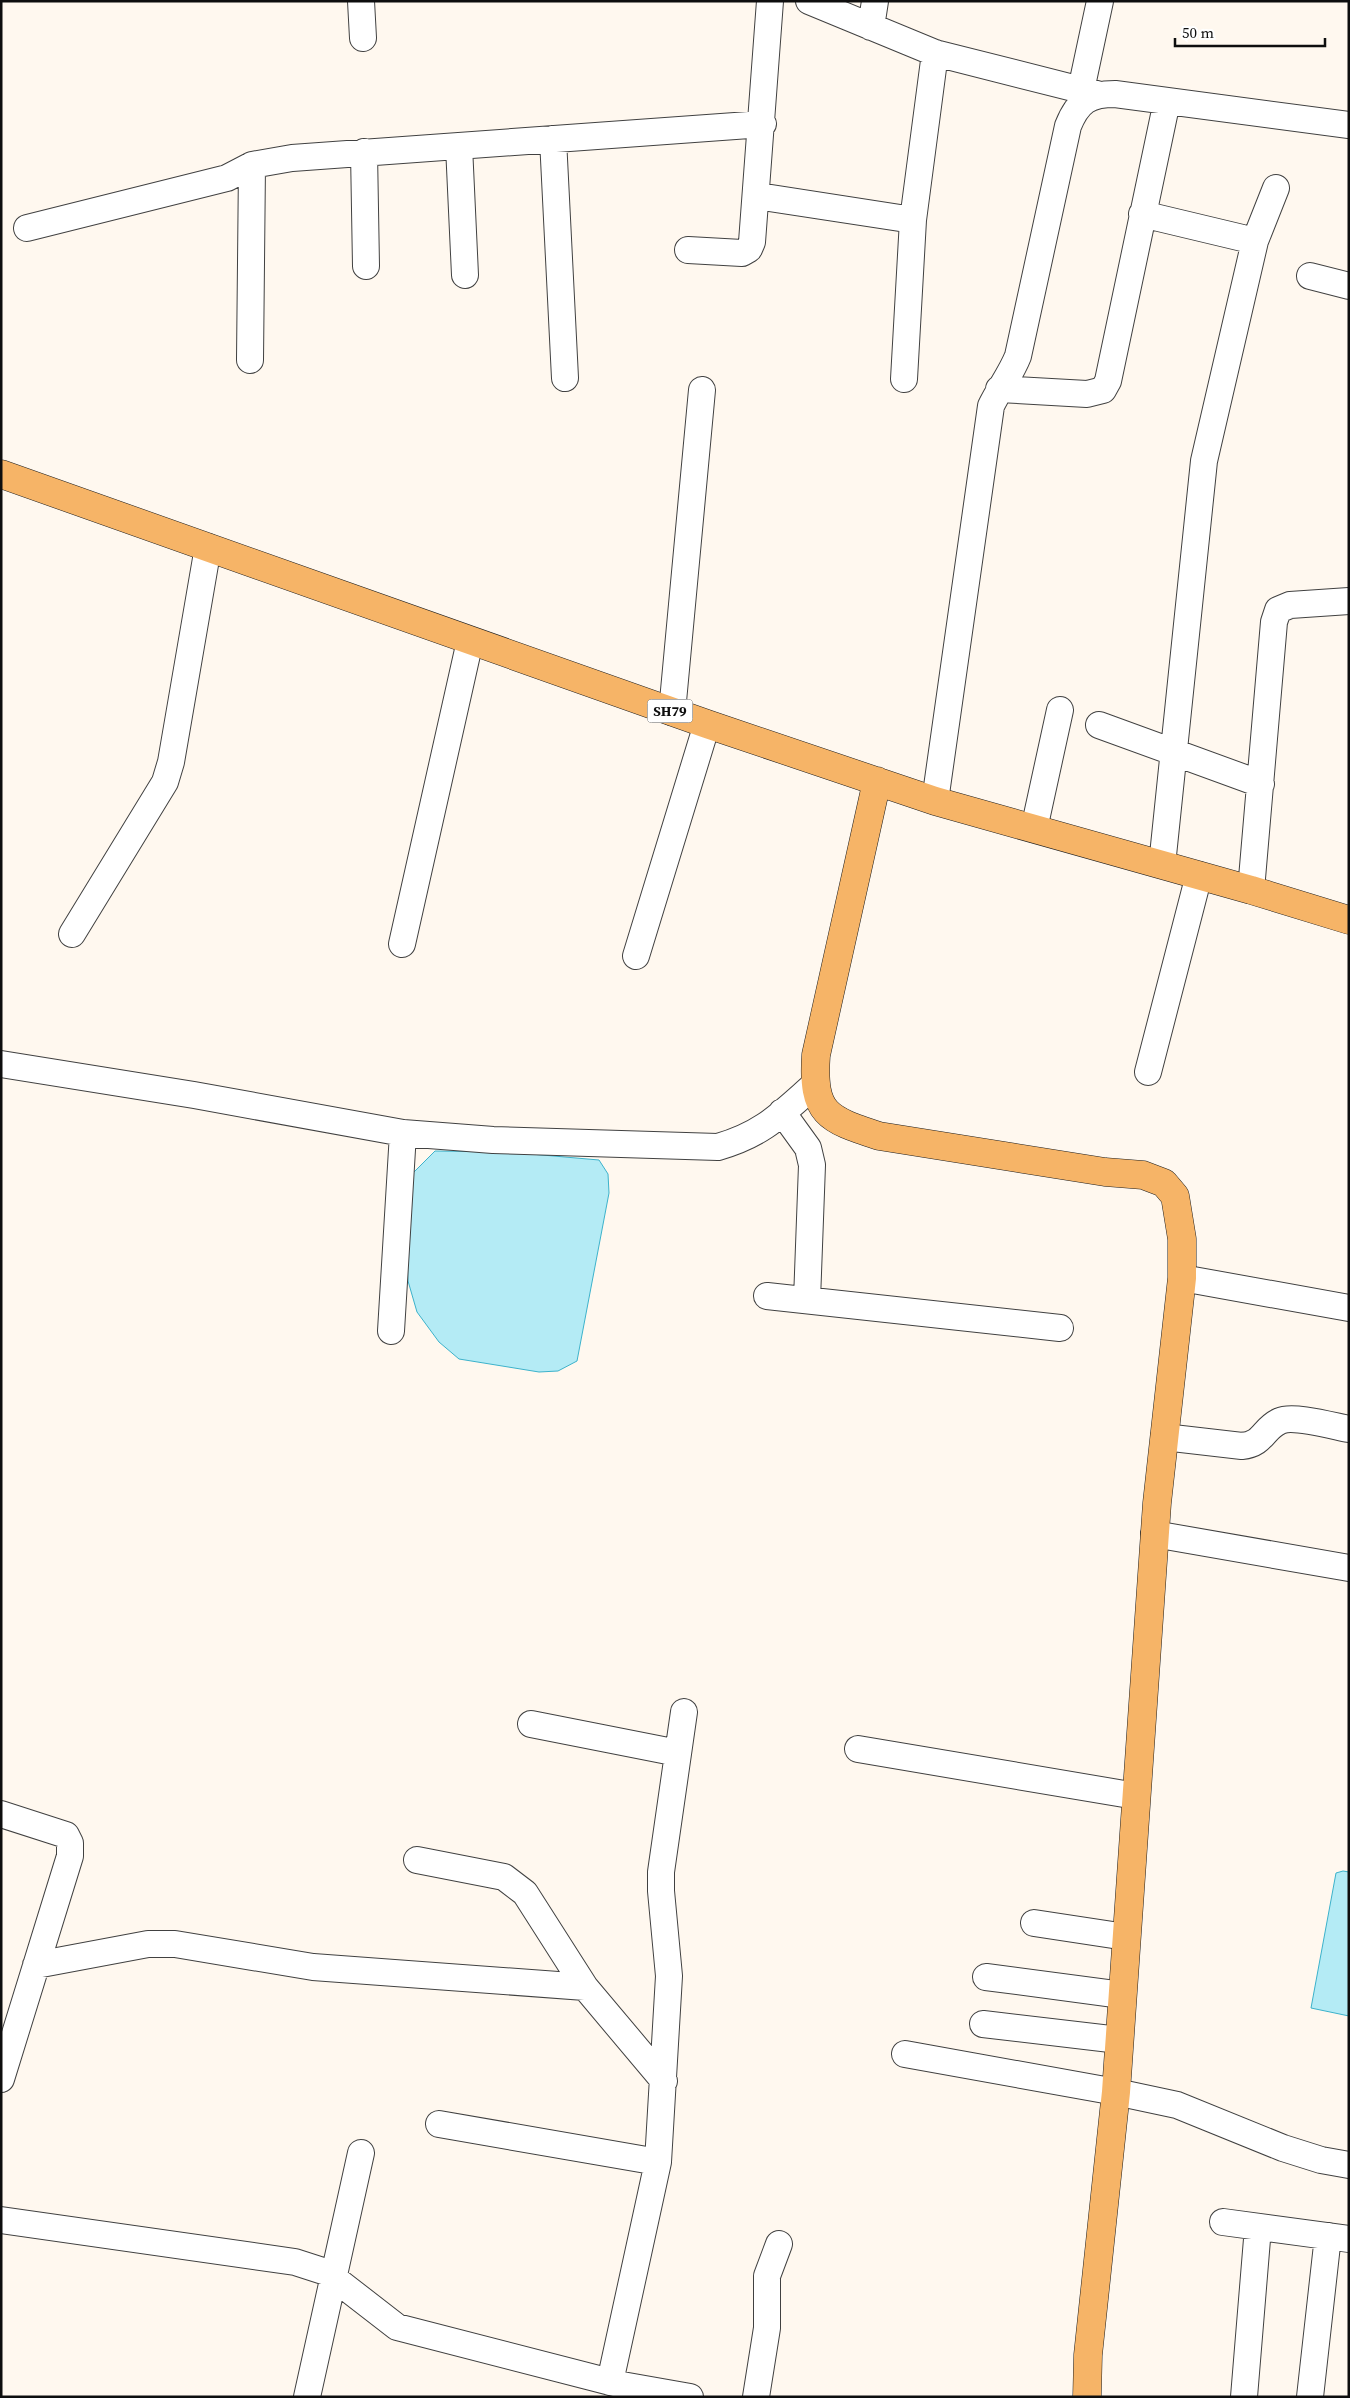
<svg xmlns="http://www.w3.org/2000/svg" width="1350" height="2398" viewBox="0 0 1350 2398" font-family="'Source Serif 4',serif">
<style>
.water{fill:#b4ebf5;stroke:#3cb2cb}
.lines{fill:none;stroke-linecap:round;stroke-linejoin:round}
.minor-casing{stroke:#414141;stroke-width:28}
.major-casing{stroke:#1f1f1f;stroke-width:29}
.minor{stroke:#fff;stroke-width:26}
.major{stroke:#f6b467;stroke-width:28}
.labels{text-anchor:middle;stroke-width:5;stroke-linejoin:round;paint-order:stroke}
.shield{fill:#fff;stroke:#565656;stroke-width:1}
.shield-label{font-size:14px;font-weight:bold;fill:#0e0e0e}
</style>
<rect width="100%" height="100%" fill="#fff8ef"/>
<path class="water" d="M435 1151 508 1152 599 1160 608 1174 609 1193 577 1361 558 1371 539 1372 459 1359 439 1342 417 1312 408 1281 405 1218 410 1176Z
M1343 1871 1349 1872V2016L1311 2008 1336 1873Z"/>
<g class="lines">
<g class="minor-casing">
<path id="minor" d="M361 1 363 38
M809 1 935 53 1097 94
M871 27 875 1
M1081 90 1100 1
M553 139 565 378
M459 146 465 275
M364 152 366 266
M757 196 913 220
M1142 214 1255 241
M27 228 227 178 252 165 292 158 763 124
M688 250 742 253 749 249 752 242 770 1
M1310 276 1349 286
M250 360 252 165
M904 379 913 220 935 53
M999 389 1087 394 1103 390 1108 381 1167 101
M672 712 702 390
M1099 725 1261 784
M935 801 991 406C999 389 1011 374 1018 356L1068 126C1078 101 1089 94 1115 94L1349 125
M1034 829 1060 710
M1162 865 1204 461 1255 241 1276 188
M1251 890 1274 622 1278 610 1290 605 1349 601
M72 934 165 782 171 762 208 547
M402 944 470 641
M636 956 707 724
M1 1064 194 1095 403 1133 493 1140 718 1147C763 1134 780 1115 814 1085
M1148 1072 1199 875
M782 1112 808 1148 812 1165 807 1300
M1182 1278 1349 1308
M767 1296 1060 1328
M391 1331 403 1133
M1164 1437 1242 1446C1264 1444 1263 1428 1280 1421 1293 1415 1333 1426 1349 1429
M1154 1534 1349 1568
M531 1724 678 1753
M858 1749 1136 1796
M1 1814 66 1835 70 1843V1856L1 2079
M417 1860 504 1877 525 1893 585 1987 664 2081
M1034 1923 1126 1937
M36 1965 148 1944H175L313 1967 585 1987
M986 1977 1122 1995
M983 2024 1119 2040
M905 2054 1116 2092 1177 2105 1283 2148 1321 2160 1349 2165
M439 2124 658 2162
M1 2220 295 2262 326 2272 397 2327 622 2385 690 2397
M1223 2222 1349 2239
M610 2382 658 2162 669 1976 661 1891V1872L684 1712
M307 2397 361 2153
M756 2397 767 2328V2276L779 2244
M1244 2397 1258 2227
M1310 2397 1328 2236"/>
</g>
<g class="major-casing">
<path id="major" d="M1 474 707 724 935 801 1251 890 1349 920
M877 781 816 1055C812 1114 827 1119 879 1136L1105 1172 1143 1175 1164 1183 1175 1196 1182 1239V1278L1157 1503 1116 2092 1088 2355 1087 2397"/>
</g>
<use href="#minor" class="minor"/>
<use href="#major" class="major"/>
</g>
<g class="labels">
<rect class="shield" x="647.5" y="699.5" width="45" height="23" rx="4"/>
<g class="shield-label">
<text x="670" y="716">SH79</text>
</g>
</g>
<rect width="1350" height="2398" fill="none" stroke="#0e0e0e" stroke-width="5"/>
<path d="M1175 38v8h150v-8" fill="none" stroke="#0e0e0e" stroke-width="2.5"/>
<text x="1182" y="38" font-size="15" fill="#0e0e0e" stroke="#ffffff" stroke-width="4" paint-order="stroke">50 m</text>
</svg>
